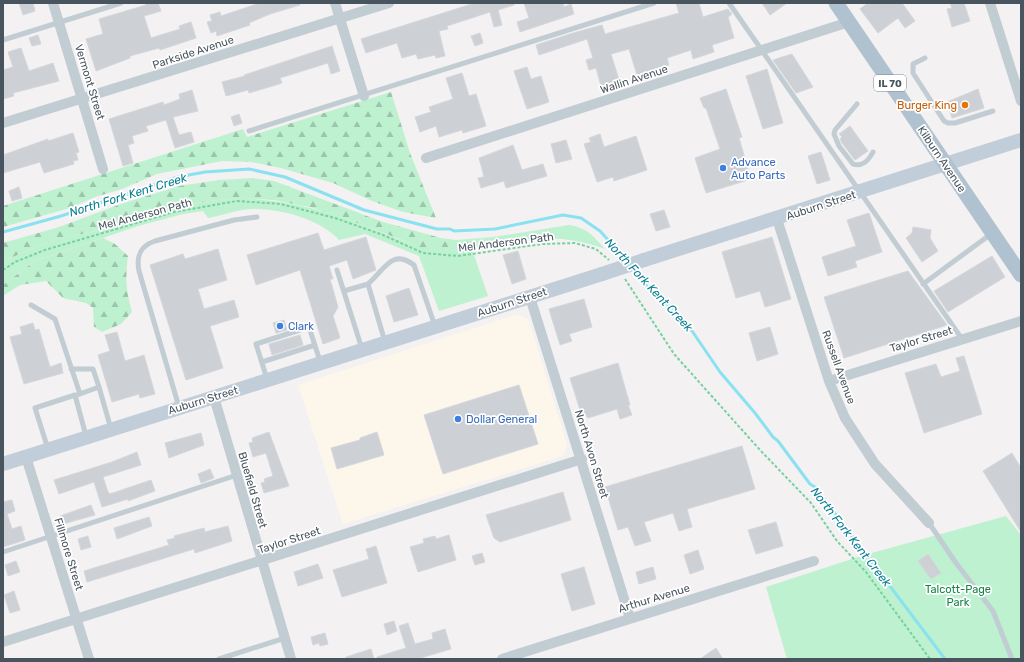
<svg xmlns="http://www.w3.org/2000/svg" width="1024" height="662" viewBox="0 0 1024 662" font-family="Rubik,sans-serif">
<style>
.commercial{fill:#fdf7eb}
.green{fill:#bef1cf}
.forest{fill:url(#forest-firs)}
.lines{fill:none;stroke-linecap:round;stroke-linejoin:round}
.stream{stroke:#8ae1f0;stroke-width:3}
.building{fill:#cdd0d5;stroke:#d4d7dc}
.path{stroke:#75d19e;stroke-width:2;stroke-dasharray:3 2;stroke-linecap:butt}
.lane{stroke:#c1ccd3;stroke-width:5}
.street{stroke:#c1ccd3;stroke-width:10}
.secondary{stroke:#c1cdd8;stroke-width:14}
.primary{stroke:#b0c2d0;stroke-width:15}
.secondary-bridge{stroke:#c1cdd8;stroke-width:14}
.food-dot{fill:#e8710a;stroke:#fff;stroke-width:1.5}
.shop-dot{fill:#3f7fe0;stroke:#fff;stroke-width:1.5}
.labels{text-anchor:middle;stroke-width:3.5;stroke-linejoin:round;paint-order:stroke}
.shield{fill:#fff;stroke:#7f888f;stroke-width:1}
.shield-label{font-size:10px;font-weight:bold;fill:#48555f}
.street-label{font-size:11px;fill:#48555f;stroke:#fff}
.food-label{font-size:11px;fill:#c56008;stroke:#fff;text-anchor:end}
.shop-label{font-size:11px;fill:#366cbe;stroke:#fff;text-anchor:start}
.park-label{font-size:11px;fill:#148545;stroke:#fff}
.water-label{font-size:12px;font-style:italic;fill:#097f93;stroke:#fff}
</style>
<defs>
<pattern id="forest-firs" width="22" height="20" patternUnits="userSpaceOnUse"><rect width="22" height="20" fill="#bef1cf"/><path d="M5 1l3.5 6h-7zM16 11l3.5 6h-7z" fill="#9cc6ab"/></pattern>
</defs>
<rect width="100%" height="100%" fill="#f3f1f1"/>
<path class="commercial" d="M515 315 523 316 529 321 567 445 563 456 343 524 298 385Z"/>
<path class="green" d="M240 198C277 200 312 206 347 219 392 234 421 256 472 249L488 296 439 311 419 256 365 234 339 240C320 218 271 205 242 210 231 212 219 216 208 218L203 211 183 214 138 226 35 261 3 285V261L56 239 87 233 157 211 210 201Z
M569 225C588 228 593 236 605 249 568 235 532 236 493 246V237Z
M1006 516 1021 535V659H787L766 587 861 556Z"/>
<path class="forest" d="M391 92 410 153 436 218 403 212 372 201 333 183 281 168 251 162 222 161 157 174 122 189 95 197 70 208 3 227V206L243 129 247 137Z
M253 178 274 181 383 222 441 238 456 240 493 237V246L466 250 440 251 423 248 347 219 310 207 273 200 240 198 210 201 157 211 87 233 56 239 3 261V243L59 227 121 204 179 186 219 180Z
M103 238 115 244 128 256C125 278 126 291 132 312L121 324 102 332 94 327 93 308 86 303 63 298 46 281 20 285 3 296V285L35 261Z"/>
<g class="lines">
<path class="stream" d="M3 232 61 216 178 177 205 172 249 169 285 177 364 210 437 229H450L454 231 495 229 563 215 581 218 600 231 628 262
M633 268 652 293 672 308 690 328 720 372 755 413 773 437 778 441 810 484 815 487 945 659"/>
</g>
<path class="building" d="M19 3H33L35 11 23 15Z
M145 3H158L161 11 144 16 151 38 180 29 179 26 191 22 196 38 160 50 159 48 130 56V58L96 71 86 39 103 34 99 19 146 5Z
M260 3H300V5L270 14 249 23 250 25 217 36 216 31 211 33 207 22 212 21 210 15 220 12 221 16Z
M475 3H514V5L498 10 502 25 494 27 490 12 447 26 448 29 439 31 445 56 436 58 435 55 418 59 416 54 402 58 397 43 366 53 361 39Z
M524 3H563L564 7 571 4 574 14 520 32 517 22 529 18Z
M676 3H699L703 17 728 9 732 14 728 17 734 38 712 45 714 52 693 59 691 50 667 58 669 65 637 75 629 49 611 54 619 80 601 86 596 68 589 70 586 60 593 58 587 39 539 55 536 45 573 33 602 25 605 34 679 13Z
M762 3H787L770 15Z
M868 3H902L915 21 905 28 898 18 878 33 860 9Z
M950 3H964L970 21 952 27 947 9 952 8Z
M480 33 483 43 475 46 471 36Z
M38 35 41 44 32 46 29 38Z
M332 46 340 71 331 74 328 63 280 78 282 83 276 85 249 93 248 90 226 96 222 82 245 76 244 75Z
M21 48 29 71 53 63 59 81 13 93 14 96 3 99V70L13 67 8 52Z
M792 54 813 87 796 93 773 60Z
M527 67 531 79 541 76 549 102 527 109 514 71Z
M767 69 783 123 763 129 746 76Z
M462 73 469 96 476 94 486 126 463 133 462 130 439 137 436 126 420 132 415 117 431 112 429 107 453 99 446 78Z
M726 89 742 137 739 138 751 179 706 193 695 158 720 149 706 108H704L700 98Z
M978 89 984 108 952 118 947 102Z
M192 90 198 111 173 117 179 135 191 132 194 142 175 148 166 120 146 126 148 131 132 136 134 143 128 145 133 163 123 166 109 119 163 102 164 105 180 99 179 94Z
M239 114 242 123 234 126 231 117Z
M850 126 868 151 855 160 842 143 840 139 842 137 839 134Z
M73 133 79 152 76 153 78 160 73 161 74 164 44 173 40 162 3 173V155L48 139V141Z
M600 134 604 147 636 136 647 170 614 181 613 177 597 182 584 144 591 142 589 138Z
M566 140 572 159 556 163 551 144Z
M513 145 522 170 543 164 547 176 506 188 504 181 481 188 478 178 484 177 479 158Z
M821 152 830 180 817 184 808 156Z
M19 187 22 198 12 201 9 191Z
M664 210 670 227 656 231 650 214Z
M869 213 882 252 855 261 857 267 828 276 822 257 856 246 847 220Z
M913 227 931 230 930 238 938 251 922 262 906 238 912 233Z
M318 233 324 250 366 237 376 270 353 279 347 260 329 266 333 279H330L338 307 333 316 340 338 323 344 300 270 256 285 247 255Z
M772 237 791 299 765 307 760 291 736 298 722 252Z
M218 249 227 280 198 289 204 309 234 300 239 317 210 326 223 368 186 380 150 265 183 254 185 259Z
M518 251 526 279 512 284 503 255Z
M992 256 1005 277 948 312 934 291Z
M908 271 947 325 844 358 824 297Z
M409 288 418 315 394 322 386 296Z
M584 299 592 327 569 334 572 341 560 345 549 309Z
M284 320 287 330 276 333 273 323Z
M33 323 35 330 39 329 50 367 61 363 63 373 24 384 10 337 22 334 20 327Z
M770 327 778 354 757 361 749 333Z
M117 332 125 361 144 355 155 394 140 398 139 394 112 402 98 355 110 351 105 335Z
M300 335 303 345 272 355 269 344Z
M964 356 982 414 924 433 905 373 936 364 941 377 960 371 956 358Z
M618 363 630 405H628L632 415 620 419 617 409 588 418 580 410 570 378Z
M519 385 538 444 443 474 424 415Z
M269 432 289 486 264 493 261 483 265 482 264 479 273 476 266 453 253 457 249 443 253 442 252 438Z
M377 432 384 455 337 469 331 448 360 440V438Z
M201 433 204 445 169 458 165 443Z
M742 446 755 489 687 509 692 527 679 531 673 513 644 522 651 541 635 546 628 527 618 530 605 487Z
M137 452 141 465 103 477 108 492 110 494 151 480 155 491 128 501V499L102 507 94 482 59 494 54 480 112 462Z
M1012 453 1021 468V532L983 471Z
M210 469 214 478 201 483 198 474Z
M563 492 571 520 500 542 494 538 486 515Z
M12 500 15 511 7 514 12 529 21 526 25 540 3 547V502Z
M91 505 95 515 63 524 60 516Z
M149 517 152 526 117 539 114 528Z
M776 522 783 546 756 554 748 530Z
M228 526 232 541 195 553 194 549 87 582 84 571 169 545 167 540 175 538 174 536 204 528 205 532Z
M449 535 456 560 418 572 410 547 424 543 423 539 435 536 436 539Z
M88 536 91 547 81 550 78 539Z
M376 546 387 583 342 597 333 570 369 559 366 549Z
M698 550 704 569 690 574 684 555Z
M482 553 485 562 475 565 472 556Z
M928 554 941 573 931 579 918 561Z
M16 561 20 572 8 576 5 565Z
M318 564 323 578 298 586 294 572Z
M584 567 595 604 572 611 561 574Z
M653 567 656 579 639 584 636 572Z
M14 591 20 610 10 613 4 595Z
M394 621 397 631 387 635 384 624Z
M408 623 415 644 433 639 432 633 445 629 451 649 417 659H377V657L406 648 399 626Z
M325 633 328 644 320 646 319 643 313 645 311 637Z
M716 648 723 659H700Z
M371 649 374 659H346V657Z"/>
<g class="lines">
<path class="path" d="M3 270 15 262 45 250 174 212 237 201 281 204 335 218 383 235 423 253 458 256 542 244 575 243 596 249 609 260
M625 279 674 354 760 450 811 503 837 541 866 572 930 659"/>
<path class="lane" d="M729 3 962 339
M3 40 121 3
M925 58 913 64V73L944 121 948 123H955L993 111
M857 104 835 130 834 134 839 146 853 164C862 167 869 160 873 152
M249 131 654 3
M337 270 362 349
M368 284C384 270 392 248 414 265L435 326
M923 284 991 234
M344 291 368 284 385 342
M31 305 55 319 80 394
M262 362 315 345
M71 369H93L99 387
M267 379 256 344 309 327 320 361
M77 395 99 387 111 429
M179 407 139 271C136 256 140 246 155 241L234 220 257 217
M48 449 35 408 75 395 86 436
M929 523 956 563 993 611 1012 659
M3 552 237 475
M219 659 285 638"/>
<path class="street" d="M53 3 103 169
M335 3 364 96
M990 3 1021 101
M3 123 389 3
M426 158 849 22
M777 219 829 381 845 418 875 464 929 523
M530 297 630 618
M829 381 1021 321
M214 397 291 659
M26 457 89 659
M3 642 582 459
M502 659 814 561"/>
<path class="secondary" d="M644 260 1021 140
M3 464 602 274"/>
<path class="primary" d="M836 3 1021 275"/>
<path class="secondary-bridge" d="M602 274 644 260"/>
</g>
<circle class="food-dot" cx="965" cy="105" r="4"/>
<g class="shop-dot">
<circle cx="723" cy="168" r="4"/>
<circle cx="280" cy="326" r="4"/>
<circle cx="458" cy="419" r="4"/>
</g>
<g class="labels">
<rect class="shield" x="874" y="75" width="32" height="16" rx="3"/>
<g class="shield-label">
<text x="890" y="87">IL 70</text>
</g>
<g class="street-label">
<text transform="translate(193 52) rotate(-18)" y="4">Parkside Avenue</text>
<text transform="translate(634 79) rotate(-18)" y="4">Wallin Avenue</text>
<text transform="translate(90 82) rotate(73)" y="4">Vermont Street</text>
<text transform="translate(942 159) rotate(56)" y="4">Kilburn Avenue</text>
<text transform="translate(821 205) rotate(-18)" y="4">Auburn Street</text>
<text transform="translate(145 214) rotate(-15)" y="4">Mel Anderson Path</text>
<text transform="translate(506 242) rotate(-7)" y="4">Mel Anderson Path</text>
<text transform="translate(512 302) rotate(-18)" y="4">Auburn Street</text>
<text transform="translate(921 339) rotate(-17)" y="4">Taylor Street</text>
<text transform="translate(839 367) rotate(70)" y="4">Russell Avenue</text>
<text transform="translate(203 400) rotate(-17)" y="4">Auburn Street</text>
<text transform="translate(592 454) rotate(73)" y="4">North Avon Street</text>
<text transform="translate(253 490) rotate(74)" y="4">Bluefield Street</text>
<text transform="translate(289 540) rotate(-18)" y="4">Taylor Street</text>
<text transform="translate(69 554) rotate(73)" y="4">Fillmore Street</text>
<text transform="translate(654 598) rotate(-17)" y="4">Arthur Avenue</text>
</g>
<g class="food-label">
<text x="957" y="109">Burger King</text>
</g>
<g class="shop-label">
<text x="731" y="166">Advance<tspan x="731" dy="13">Auto Parts</tspan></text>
<text x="288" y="330">Clark</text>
<text x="466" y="423">Dollar General</text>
</g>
<g class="park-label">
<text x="958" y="593">Talcott-Page<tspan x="958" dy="13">Park</tspan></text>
</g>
<g class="water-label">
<text transform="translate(128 195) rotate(-17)" y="4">North Fork Kent Creek</text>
<text transform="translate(649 285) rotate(47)" y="4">North Fork Kent Creek</text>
<text transform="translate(851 537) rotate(52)" y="4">North Fork Kent Creek</text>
</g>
</g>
<rect width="1024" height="662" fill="none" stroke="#48555f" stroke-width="8"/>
</svg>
